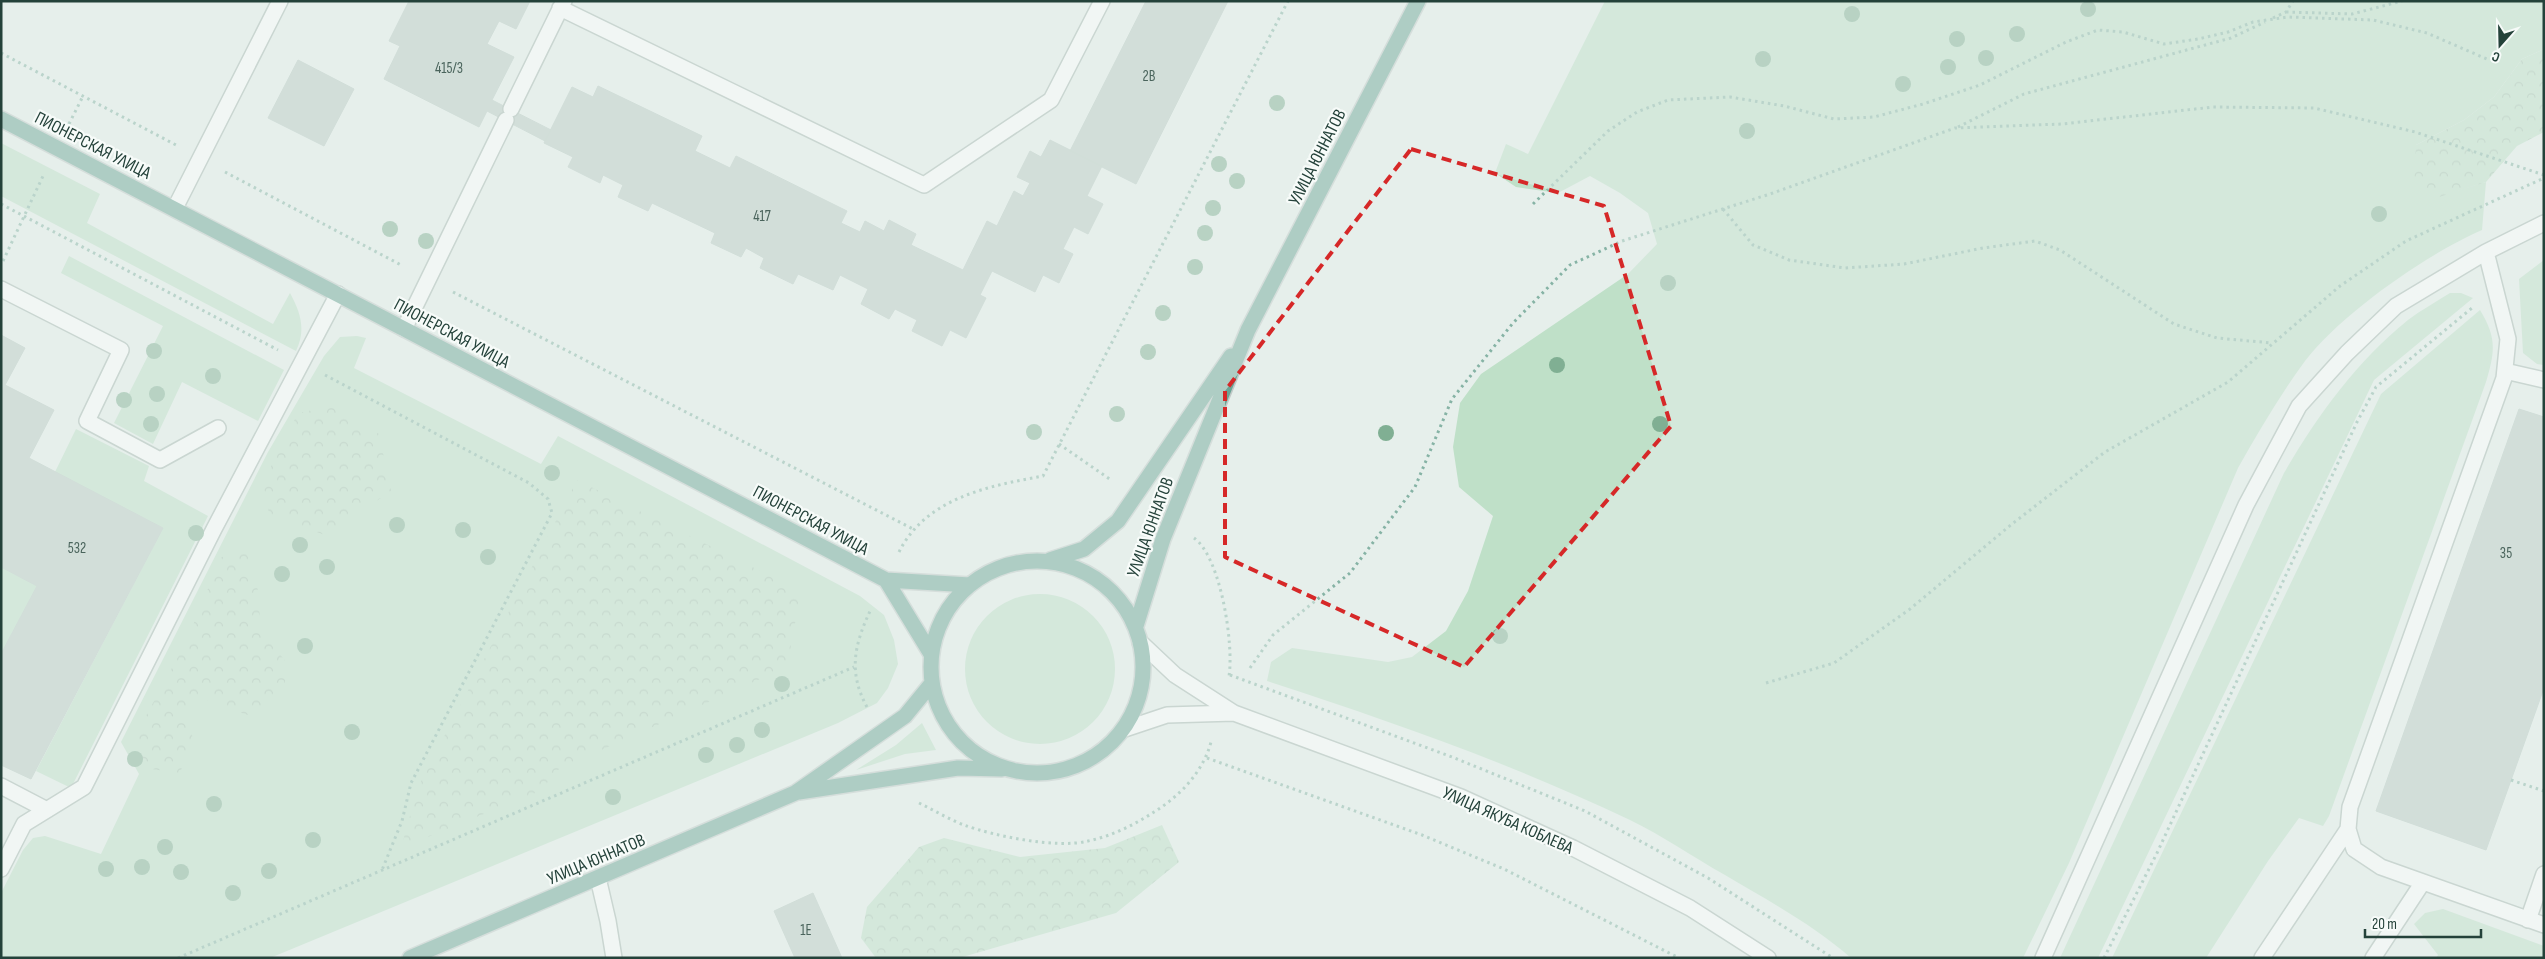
<svg xmlns="http://www.w3.org/2000/svg" width="2545" height="959" viewBox="0 0 2545 959" font-family="'Sofia Sans Condensed',sans-serif">
<style>
.grass{fill:#bfe0c8}
.forest{fill:url(#forest-crowns)}
.building{fill:#bbcac4;stroke:#b8c9c2}
.lines{fill:none;stroke-linecap:round;stroke-linejoin:round}
.minor-casing{stroke:#a8b8b2;stroke-width:18}
.major-casing{stroke:#c2cac8;stroke-width:18}
.path{stroke:#86b3a5;stroke-width:3;stroke-dasharray:2.5 4;stroke-linecap:butt}
.minor{stroke:#fff;stroke-width:15}
.major{stroke:#6aa596;stroke-width:15}
.tree{fill:#80af93}
.marked{fill:none;stroke:#d62828;stroke-width:4;stroke-dasharray:10 6;stroke-linejoin:round}
.labels{text-anchor:middle;stroke-width:4.5;stroke-linejoin:round;paint-order:stroke}
.number-label{font-size:15px;fill:#4a645c}
.street-label{font-size:18px;fill:#24423a;stroke:#f7fbf9}
</style>
<defs>
<pattern id="forest-crowns" width="20" height="18" patternUnits="userSpaceOnUse" patternTransform="scale(1.25)"><rect width="20" height="18" fill="#bfe0c8"/><path d="M2 6a3 3 0 1 1 6 0M12 15a3 3 0 1 1 6 0" fill="none" stroke="#a4c1ad"/></pattern>
</defs>
<rect width="100%" height="100%" fill="#e6efeb"/>
<path class="grass" d="M1605 1H2544V49L2522 59 2494 97 2464 120 2416 145 2435 197 2486 182 2482 230C2427 254 2342 313 2305 361 2280 395 2259 431 2238 468L2069 863 2023 958H1851C1814 925 1767 900 1725 875 1693 857 1663 836 1630 820 1513 764 1390 721 1267 681L1271 662 1292 648 1388 662 1412 657 1446 631 1468 591 1493 516 1459 487 1453 447 1460 403 1481 374 1628 274 1657 244 1648 213 1620 193 1590 176 1558 193 1516 187 1495 173 1506 144 1528 154Z
M1 143 100 194 87 223 273 324 290 293C301 313 306 330 296 351L1 196Z
M69 256 284 370 258 421 182 382 153 444 114 423 163 326 61 273Z
M2544 260V365L2537 364 2523 353 2519 279Z
M2450 293H2461L2473 298 2374 380 2098 958H2060L2284 473C2317 416 2357 361 2408 320 2421 310 2436 302 2450 293Z
M2480 310C2497 338 2495 351 2486 382L2329 816 2323 826 2299 818 2268 861 2206 958H2112L2381 394Z
M357 336 366 338 354 368 541 464 558 436 860 596 884 615 894 640 898 664 888 688 877 703 838 723 270 958H1V893L23 850 33 838 45 836 101 854 139 774 121 742 268 452 324 356 340 337Z
M76 429 149 466 144 481 208 516 71 788 36 771 163 528 55 472Z
M1 567 37 586 1 654Z
M965 669a75 75 0 1 1 150 0a75 75 0 1 1-150 0Z
M922 723 936 750 905 754 856 770 896 745Z
M2443 909 2544 946V958H2436L2438 955 2414 924 2425 913Z"/>
<path class="forest" d="M2544 49V132L2517 146 2486 182 2436 198 2414 186 2416 145 2464 120 2494 97 2522 59Z
M334 406 379 434 391 491 356 515 330 537 269 514 263 482 298 413Z
M577 480 801 591 787 667 559 769 540 791 401 848 418 787Z
M247 553 259 594 260 630 287 663 284 692 247 715 196 696 187 720 193 738 180 773 144 768 134 738 186 642 221 557Z
M1162 825 1179 862 1116 913 959 958H876L861 938 867 907 919 847 944 838 1020 857 1105 848Z"/>
<path class="building" d="M409 1H530L516 29 499 21 487 44 514 57 492 100 551 130 545 141 487 111 479 127 384 79 400 46 389 41Z
M1146 1H1228L1136 184 1070 151Z
M298 60 354 89 324 146 268 118Z
M598 86 702 136 695 151 730 168 736 156 847 211 841 223 860 232 865 221 884 231 889 220 916 234 911 245 963 270 987 221 997 226 1014 191 1023 196 1030 183 1017 177 1030 151 1041 157 1050 140 1102 166 1087 196 1103 204 1088 234 1074 227 1063 249 1073 254 1059 283 1043 275 1035 292 992 271 980 295 986 298 966 338 950 330 942 346 912 331 917 320 895 309 889 319 861 304 868 289 840 275 833 290 798 274 793 284 760 268 764 258 746 248 741 257 711 243 715 233 652 203 648 211 618 197 623 185 603 175 600 183 568 167 573 157 544 143 572 87 593 97Z
M1 335 25 348 5 385 54 410 29 458 163 528 31 779 1 765V654L37 586 1 567Z
M2519 409 2544 417V688L2486 850 2376 811Z
M813 893 838 949 842 958H795L774 911Z"/>
<g class="lines">
<g class="minor-casing">
<path id="minor" d="M560 8 924 185 1051 100 1102 1
M511 109 564 1
M175 208 280 1
M2486 252 2508 339 2504 378 2350 807 2348 829 2354 849 2381 867 2544 925
M1 289 121 350 87 421 160 460 218 428
M404 329 506 120
M2505 371 2544 380
M1140 642 1175 675 1234 713 1461 797 1573 848 1690 908 1768 958
M1125 729 1167 715 1234 713
M1 786 47 810
M1 869 24 824 84 787 214 529 338 294
M598 878 608 921 614 958
M2528 920 2544 874
M2043 958 2246 505 2299 406 2347 353 2396 306 2486 252 2544 223
M2262 958 2348 829
M2373 958 2423 882"/>
</g>
<g class="major-casing">
<path id="major" d="M1 119 886 580 970 585
M1050 560 1084 549 1118 521 1231 356
M931 667a106 106 0 1 1 212 0a106 106 0 1 1-212 0Z
M886 580 931 654
M1136 626 1163 539 1248 330 1418 1
M799 792 958 768 1002 769
M410 958 795 793 905 716 932 683"/>
</g>
<path class="path" d="M2286 12 2352 14 2402 1
M2273 18 2286 12 2293 1
M1 53 176 145
M69 124 83 96
M1958 127 2024 94 2231 38 2265 22
M225 172 403 266
M1 204 278 350
M1533 204 1608 131 1637 112 1668 100 1730 97 1784 106 1834 119 1874 117 1923 104 1980 85 2066 42 2098 30 2123 32 2164 44 2198 39 2228 32 2253 22 2288 17 2373 20 2427 33 2489 60
M1723 209 1753 245 1789 260 1845 268 1904 264 1983 248 2035 241 2060 250 2174 324 2217 338 2272 343
M3 261 44 174
M453 292 915 530
M325 375 529 483 548 499 552 513 411 783 402 821 382 870
M1059 444 1111 480
M1194 538C1221 557 1234 645 1229 676
M899 552C926 498 988 486 1043 476L1288 1
M1250 668 1273 635 1350 573 1415 487 1452 399 1513 323 1570 265 1622 241 1770 194 1955 128 2062 124 2213 107 2314 108 2415 132 2544 175
M1230 675 1452 757 1585 811 1708 878 1833 958
M1766 683 1834 663 1910 609 2012 524 2105 452 2228 382 2340 286 2406 241 2544 178
M867 707C848 672 854 645 871 609
M1207 758 1422 835 1504 869 1679 958
M2511 780 2544 791
M919 803C934 810 948 819 964 825 994 836 1057 849 1088 841 1112 836 1134 825 1154 812 1180 796 1203 772 1211 742
M178 958 854 667
M2104 958 2157 853 2357 422 2376 387 2472 308"/>
<use href="#minor" class="minor"/>
<use href="#major" class="major"/>
</g>
<g class="tree">
<circle cx="2088" cy="9" r="8"/>
<circle cx="1852" cy="14" r="8"/>
<circle cx="2017" cy="34" r="8"/>
<circle cx="1957" cy="39" r="8"/>
<circle cx="1986" cy="58" r="8"/>
<circle cx="1763" cy="59" r="8"/>
<circle cx="1948" cy="67" r="8"/>
<circle cx="1903" cy="84" r="8"/>
<circle cx="1277" cy="103" r="8"/>
<circle cx="1747" cy="131" r="8"/>
<circle cx="1219" cy="164" r="8"/>
<circle cx="1237" cy="181" r="8"/>
<circle cx="1213" cy="208" r="8"/>
<circle cx="2379" cy="214" r="8"/>
<circle cx="390" cy="229" r="8"/>
<circle cx="1205" cy="233" r="8"/>
<circle cx="426" cy="241" r="8"/>
<circle cx="1195" cy="267" r="8"/>
<circle cx="1668" cy="283" r="8"/>
<circle cx="1163" cy="313" r="8"/>
<circle cx="154" cy="351" r="8"/>
<circle cx="1148" cy="352" r="8"/>
<circle cx="1557" cy="365" r="8"/>
<circle cx="213" cy="376" r="8"/>
<circle cx="157" cy="394" r="8"/>
<circle cx="124" cy="400" r="8"/>
<circle cx="1117" cy="414" r="8"/>
<circle cx="151" cy="424" r="8"/>
<circle cx="1660" cy="424" r="8"/>
<circle cx="1034" cy="432" r="8"/>
<circle cx="1386" cy="433" r="8"/>
<circle cx="552" cy="473" r="8"/>
<circle cx="397" cy="525" r="8"/>
<circle cx="463" cy="530" r="8"/>
<circle cx="196" cy="533" r="8"/>
<circle cx="300" cy="545" r="8"/>
<circle cx="488" cy="557" r="8"/>
<circle cx="327" cy="567" r="8"/>
<circle cx="282" cy="574" r="8"/>
<circle cx="1500" cy="636" r="8"/>
<circle cx="305" cy="646" r="8"/>
<circle cx="782" cy="684" r="8"/>
<circle cx="762" cy="730" r="8"/>
<circle cx="352" cy="732" r="8"/>
<circle cx="737" cy="745" r="8"/>
<circle cx="706" cy="755" r="8"/>
<circle cx="135" cy="759" r="8"/>
<circle cx="613" cy="797" r="8"/>
<circle cx="214" cy="804" r="8"/>
<circle cx="313" cy="840" r="8"/>
<circle cx="165" cy="847" r="8"/>
<circle cx="142" cy="867" r="8"/>
<circle cx="106" cy="869" r="8"/>
<circle cx="269" cy="871" r="8"/>
<circle cx="181" cy="872" r="8"/>
<circle cx="233" cy="893" r="8"/>
</g>
<path d="M0 0H2545V959H0ZM1411 149 1604 206 1671 426 1464 667 1225 557V391Z" fill="#e6efeb" fill-opacity=".55" fill-rule="evenodd"/>
<path class="marked" d="M1411 149 1604 206 1671 426 1464 667 1225 557V391Z"/>
<g class="labels">
<g class="number-label">
<text x="449" y="73">415/3</text>
<text x="1149" y="81">2В</text>
<text x="762" y="221">417</text>
<text x="77" y="553">532</text>
<text x="2506" y="558">35</text>
<text x="806" y="935">1Е</text>
</g>
<g class="street-label">
<text transform="translate(93 145) rotate(27)" y="6">ПИОНЕРСКАЯ УЛИЦА</text>
<text transform="translate(1317 157) rotate(-63)" y="6">УЛИЦА ЮННАТОВ</text>
<text transform="translate(452 333) rotate(28)" y="6">ПИОНЕРСКАЯ УЛИЦА</text>
<text transform="translate(811 520) rotate(28)" y="6">ПИОНЕРСКАЯ УЛИЦА</text>
<text transform="translate(1150 527) rotate(-70)" y="6">УЛИЦА ЮННАТОВ</text>
<text transform="translate(1508 820) rotate(24)" y="6">УЛИЦА ЯКУБА КОБЛЕВА</text>
<text transform="translate(596 859) rotate(-23)" y="6">УЛИЦА ЮННАТОВ</text>
</g>
</g>
<rect width="2545" height="959" fill="none" stroke="#24423a" stroke-width="5"/>
<g transform="translate(2500 45) rotate(200)" stroke="#f7fbf9" stroke-width="4" paint-order="stroke">
<path d="M0-4L9 19L0 12L-9 19Z" fill="#24423a"/>
<text y="-8" font-size="14" font-weight="bold" text-anchor="middle" fill="#24423a">С</text>
</g>
<path d="M2365 929v8h116v-8" fill="none" stroke="#24423a" stroke-width="2.5"/>
<text x="2372" y="929" font-size="15" fill="#24423a" stroke="#f7fbf9" stroke-width="4" paint-order="stroke">20 m</text>
</svg>
